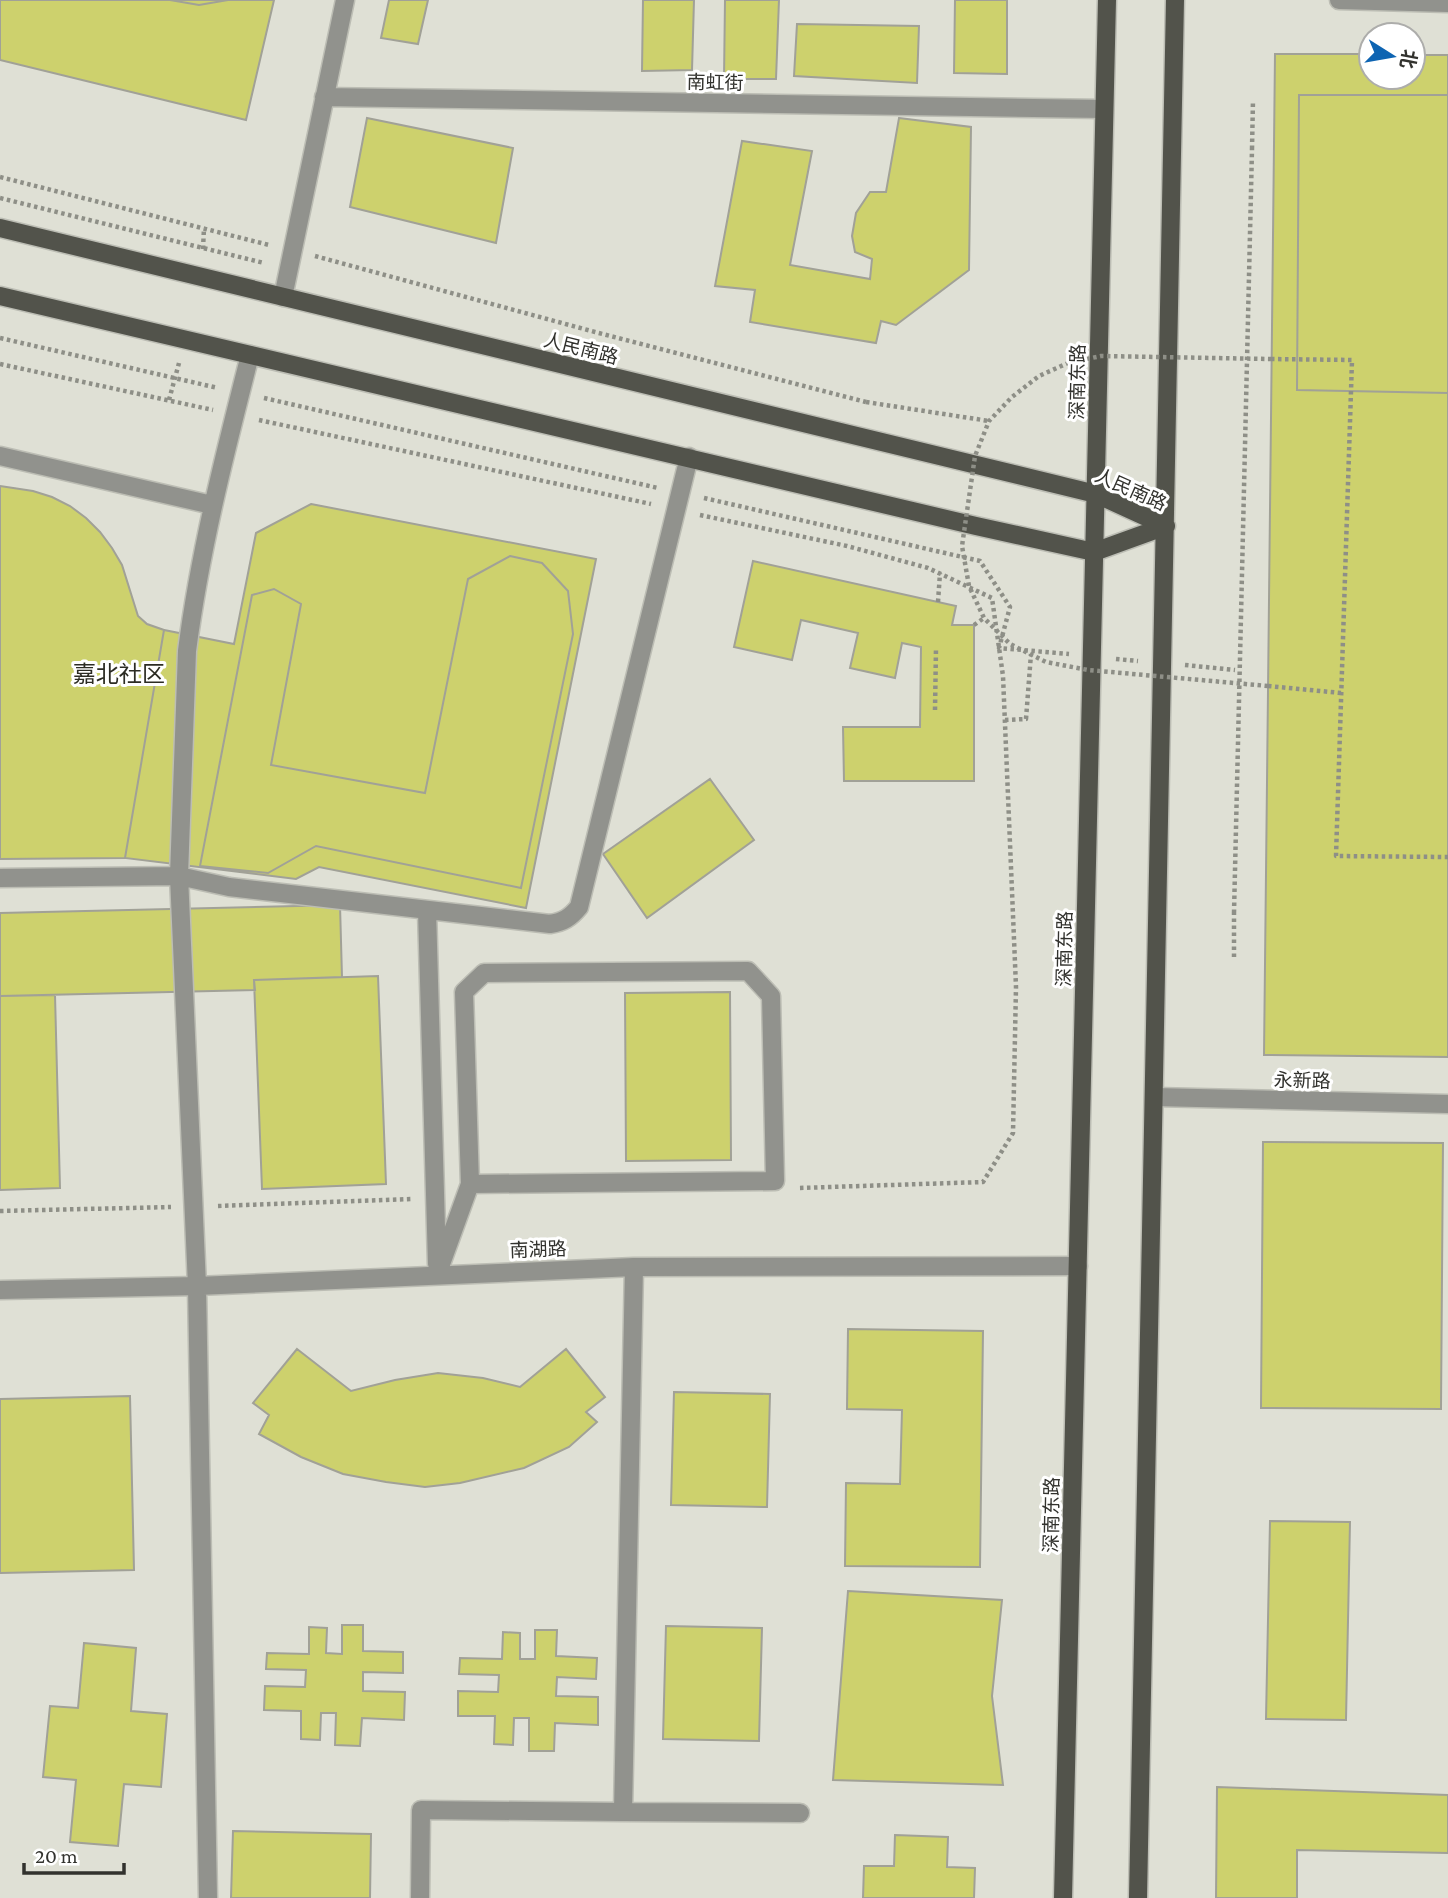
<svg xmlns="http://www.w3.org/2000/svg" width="1448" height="1898" viewBox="0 0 1448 1898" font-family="'Crimson Pro','Noto Sans SC',serif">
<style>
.building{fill:#cdd16d;stroke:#a1a197;stroke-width:2}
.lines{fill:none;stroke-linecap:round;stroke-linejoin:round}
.minor-casing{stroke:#bcbdb4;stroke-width:21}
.major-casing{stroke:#bcbdb4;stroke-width:21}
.path{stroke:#8e8f87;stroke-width:4.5;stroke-dasharray:3.5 3.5;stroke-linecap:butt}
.minor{stroke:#91928d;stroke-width:18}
.major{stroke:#52534b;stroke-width:18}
.path-bridge{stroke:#8e8f87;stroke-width:4.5;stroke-dasharray:3.5 3.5;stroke-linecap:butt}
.labels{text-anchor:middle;stroke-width:6;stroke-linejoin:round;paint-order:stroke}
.street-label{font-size:19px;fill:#32322e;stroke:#fff}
.quarter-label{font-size:23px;fill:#2c2c24;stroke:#fff}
</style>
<rect width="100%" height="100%" fill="#dfe0d5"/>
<path class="building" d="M0 0H274L246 120 0 60Z
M170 0H228L199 5Z
M389 0H428L418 44 381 38Z
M643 0H694L692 70 642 71Z
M725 0H779L776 79H724Z
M955 0H1007V74L954 73Z
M797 24 919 26 917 83 794 76Z
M1275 54H1371V77H1413V55H1448V1057L1264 1055Z
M1299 95H1448V393L1297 390Z
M367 118 513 148 496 243 350 207Z
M899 118 971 127 969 270 896 325 881 321 876 343 750 322 755 290 715 286 742 141 812 151 790 265 870 279 872 259 855 252 852 236 856 213 870 192H886Z
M0 486 33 491 52 497 70 506 86 518 100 532 112 548 122 565 138 616 147 624 164 630 125 858 0 859Z
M311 504 596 559 526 908 319 867 296 879 125 858 164 630 234 644 256 533Z
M510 556 542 563 568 591 573 634 521 888 316 846 268 873 200 866 252 595 274 589 301 604 271 765 425 793 468 579Z
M753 561 956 606 952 625H974V781H844L843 727H920L921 647 902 643 895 678 850 668 858 633 801 620 792 660 734 647Z
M710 779 754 840 647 918 603 854Z
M340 905 342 977 254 980 255 990 0 996V913Z
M378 976 386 1184 262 1189 254 980Z
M730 992 731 1160 626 1161 625 993Z
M55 995 60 1188 0 1190V996Z
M1263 1142 1443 1143 1441 1409 1261 1408Z
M848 1329 983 1331 980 1567 845 1566 846 1483 900 1484 902 1410 847 1409Z
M297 1349 351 1391 395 1380 438 1373 483 1378 520 1387 566 1349 605 1397 586 1412 597 1422 569 1447 524 1468 460 1483 425 1487 386 1482 343 1474 301 1457 259 1434 269 1415 253 1403Z
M674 1392 770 1394 767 1507 671 1505Z
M130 1396 134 1570 0 1573V1399Z
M1270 1521 1350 1522 1346 1720 1266 1719Z
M848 1591 1002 1600 992 1696 1003 1785 833 1780Z
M342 1625H363V1651L403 1652V1673L363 1672V1691L405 1692 404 1720 362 1718 360 1746 335 1745 336 1713H321L320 1740 301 1739V1711L264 1710 265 1686 305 1687 306 1670 266 1669 267 1653 309 1654V1627L327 1628 326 1653 342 1654Z
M666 1626 762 1628 759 1741 663 1739Z
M535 1630H557L556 1656 597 1658 596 1679 557 1677 556 1696 598 1697V1725L555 1723 554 1751H529V1718H514L513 1745 494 1744 495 1716H458V1691L498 1692 499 1675 459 1674 460 1658 502 1659 503 1632 520 1633V1659H535Z
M84 1643 136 1648 131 1711 167 1714 161 1787 124 1784 118 1846 70 1842 76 1780 43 1777 50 1706 78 1708Z
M1217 1787 1448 1795V1853L1297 1850V1898H1216Z
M233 1831 371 1834 370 1898H231Z
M895 1835 948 1837 947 1867 975 1868 974 1898H863L864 1866H894Z"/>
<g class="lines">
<g class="minor-casing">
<path id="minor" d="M1339 0 1448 3
M324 97 1104 109
M283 297 345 0
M0 456 212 505
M0 878 179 876 229 887 550 924C563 922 570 918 579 907L689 457
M427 910 437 1264
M1155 1097 1448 1104
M634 1267 623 1812 800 1813
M437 1275 470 1184 464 992 484 973 748 971 771 996 775 1181 470 1184
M0 1290 197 1286 634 1267 1078 1266
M208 1898 197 1286 179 876 187 651C200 550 225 453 250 355
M420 1898 421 1810 623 1812"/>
</g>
<g class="major-casing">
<path id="major" d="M0 228 1096 494 1166 526
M0 296 976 526 1094 552 1166 526
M1063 1898 1107 0
M1138 1898 1175 0"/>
</g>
<path class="path" d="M1252 149 1253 100
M0 177 269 245
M0 198 264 263
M203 249 204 228
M315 256 595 332 866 402
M0 338 218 388
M1271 359 1352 360 1336 856 1448 857
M0 364 213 410
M264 398 658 488
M169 400 179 363
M259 420 651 504
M704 498 980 561 1010 607 999 648 1069 654
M700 515 847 546 928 568 992 598 1003 676 1016 987 1013 1133 983 1182 799 1188
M938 602 940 573
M974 625 984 618
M1116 659 1138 661
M1185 665 1235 670
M1268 686 1341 693
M935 710 936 648
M1005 720 1026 719 1031 654
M1234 957V913
M218 1206 412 1199
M0 1211 171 1207"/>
<use href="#minor" class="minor"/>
<use href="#major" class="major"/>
<path class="path-bridge" d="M866 402 989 421
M1268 686 1088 670 1046 662 1010 644 984 618 969 586 962 546 975 456 989 421 1012 397 1039 376 1068 363 1101 356 1271 359
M1234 913 1252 149"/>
</g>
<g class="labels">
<g class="street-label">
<text transform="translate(715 82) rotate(1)" y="7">南虹街</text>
<text transform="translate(581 348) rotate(14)" y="7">人民南路</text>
<text transform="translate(1077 382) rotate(-89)" y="7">深南东路</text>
<text transform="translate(1131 489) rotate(24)" y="7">人民南路</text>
<text transform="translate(1064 949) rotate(-89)" y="7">深南东路</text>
<text transform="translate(1302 1080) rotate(1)" y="7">永新路</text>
<text transform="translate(538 1249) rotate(-2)" y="7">南湖路</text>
<text transform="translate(1051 1515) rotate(-89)" y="7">深南东路</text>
</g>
<g class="quarter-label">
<text x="119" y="682">嘉北社区</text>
</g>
</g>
<g transform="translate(1392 56) rotate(101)"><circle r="33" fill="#ffffff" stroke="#adadab" stroke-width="2"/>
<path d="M0-5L12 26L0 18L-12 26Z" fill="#0e64b2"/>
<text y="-10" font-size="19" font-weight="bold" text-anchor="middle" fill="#32322e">北</text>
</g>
<path d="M24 1863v10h100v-10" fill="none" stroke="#32322e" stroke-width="3.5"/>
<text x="35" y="1863" font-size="21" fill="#32322e" stroke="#ffffff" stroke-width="5" paint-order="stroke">20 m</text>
</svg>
